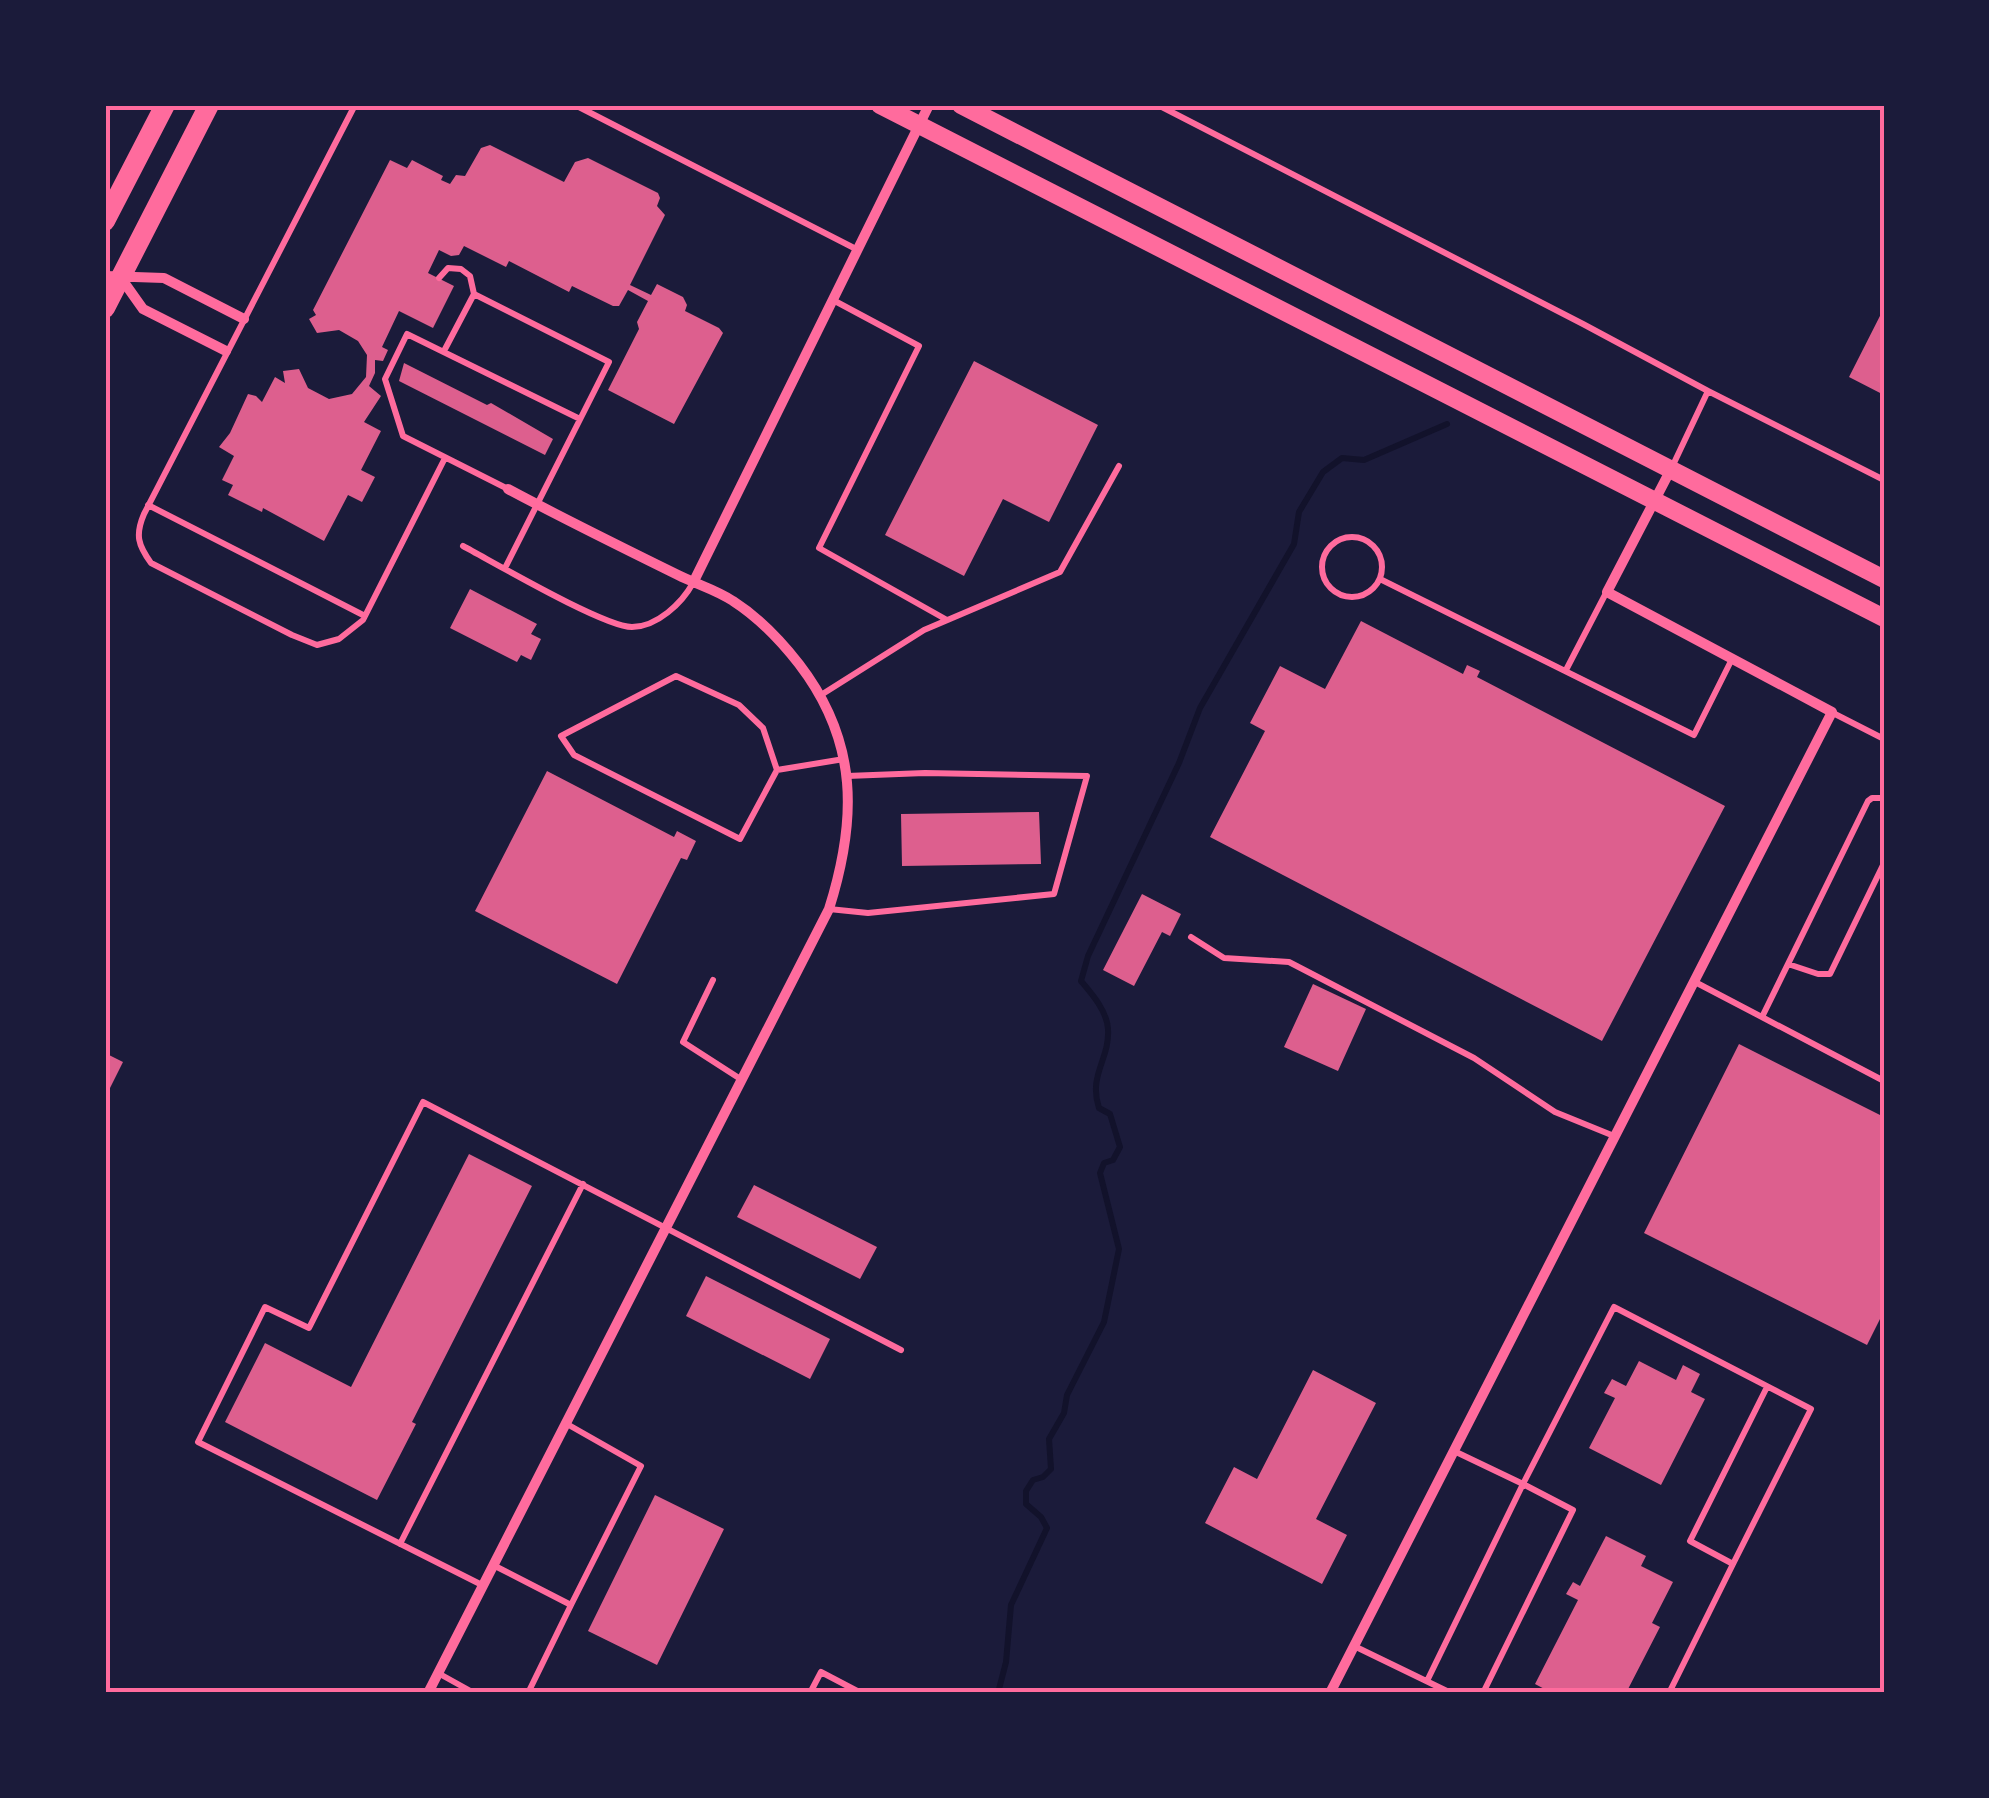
<svg xmlns="http://www.w3.org/2000/svg" width="1989" height="1798" viewBox="0 0 1989 1798" font-family="'Roboto Serif',serif">
<style>
.lines{fill:none;stroke-linecap:round;stroke-linejoin:round}
.stream{stroke:#12122b;stroke-width:6}
.building{fill:#dd5f8e}
.service{stroke:#ff6b9d;stroke-width:6}
.minor{stroke:#ff6b9d;stroke-width:10}
.primary{stroke:#ff6b9d;stroke-width:18}
.trunk{stroke:#ff6b9d;stroke-width:20}
.neatline{fill:none;stroke:#ff6b9d;stroke-width:4}
</style>
<rect width="100%" height="100%" fill="#1b1b3a"/>
<g class="lines">
<path class="stream" d="M998 1693 1006 1662 1011 1605 1047 1528 1041 1517 1026 1504V1491L1033 1480 1043 1477 1051 1469 1049 1439 1064 1413 1067 1395 1104 1322 1119 1249 1100 1173 1104 1163 1113 1160 1120 1147 1110 1114 1099 1108C1088 1075 1110 1059 1108 1029 1107 1011 1092 994 1081 981L1088 956 1179 763 1200 708 1294 544 1299 512 1323 472 1342 458 1364 460 1447 424"/>
</g>
<path class="building" d="M490 145 564 182 575 162 588 158 658 193 660 198 657 206 665 215 630 285 651 295 657 284 683 297 687 305 685 311 719 328 723 333 674 424 608 390 639 329 637 322 648 301 628 290 619 306H613L572 286 569 292 509 261 506 267 464 246 459 255 451 256 439 250 428 273 454 286 433 328 399 311 382 347 388 350 383 361 375 360V373L369 386 381 396 364 422 381 431 361 470 375 477 362 502 348 495 324 541 263 508 262 512 228 495 233 485 222 480 234 456 219 447 230 433 248 394 256 396 262 402 275 377 285 383 283 371 299 369 308 388 329 399 352 394 366 377 367 355 358 341 339 330 317 333 309 319 316 315 313 310 390 160 407 168 412 160 443 176 441 180 450 184 456 175 465 176 481 148Z
M1884 308V395L1849 377Z
M974 361 1098 425 1049 522 1003 499 964 576 885 535Z
M404 363 487 405 491 403 553 439 545 455 399 381Z
M470 589 537 624 531 634 541 639 531 660 521 655 517 662 450 628Z
M1361 621 1463 674 1467 665 1480 671 1477 677 1725 806 1602 1041 1210 837 1265 731 1250 723 1280 666 1325 689Z
M547 771 674 837 677 831 696 841 687 860 681 858 617 984 475 911Z
M1039 812 1041 864 902 866 901 814Z
M1142 894 1181 914 1170 936 1162 932 1134 986 1103 970Z
M1313 984 1366 1009 1338 1071 1284 1047Z
M1739 1044 1884 1117V1311L1867 1345 1644 1233Z
M105 1053 123 1062 105 1098Z
M469 1154 532 1186 412 1422 416 1424 377 1500 225 1422 265 1343 351 1387Z
M754 1185 877 1247 860 1279 737 1217Z
M706 1276 830 1339 810 1379 686 1316Z
M1639 1361 1676 1380 1683 1365 1700 1374 1691 1392 1705 1399 1661 1485 1589 1448 1615 1398 1604 1393 1612 1379 1626 1386Z
M1313 1370 1376 1403 1316 1519 1347 1535 1322 1584 1205 1523 1234 1467 1257 1479Z
M655 1495 724 1529 657 1665 588 1631Z
M1606 1536 1646 1556 1641 1566 1673 1582 1652 1623 1660 1627 1626 1693H1552L1535 1684 1578 1600 1566 1594 1573 1582 1580 1586Z"/>
<g class="lines">
<path class="service" d="M355 105 144 514C135 535 138 545 151 563L292 635 317 645 339 639 363 620 445 458
M575 105 856 249
M1158 105 1583 324 1708 391 1673 465
M439 278 448 268 461 269 470 276 474 294 609 362 505 568
M833 300 919 346 819 548 947 620
M444 351 474 294
M1708 391 1884 480
M508 489 403 436 385 379 407 334 580 419
M148 505 365 616
M1322 567a30 30 0 1 1 60 0a30 30 0 1 1-60 0Z
M463 546C495 563 604 627 632 627 657 627 682 603 693 583
M1380 579 1694 735 1732 659
M1566 670 1606 593
M821 695 924 630 1060 572 1119 466
M1833 713 1884 739
M777 770 740 839 574 755 561 736 676 676 739 705 763 728 777 770 844 759
M829 909 868 913 1054 894 1087 776 925 773 847 776
M1191 937 1224 958 1289 962 1474 1058 1555 1112 1614 1136
M1788 964 1818 974H1830L1884 863
M713 980 683 1042 742 1080
M1695 982 1884 1081
M1762 1017 1868 801 1872 798H1884
M567 1424 641 1466 571 1605
M400 1544 583 1184
M495 1566 571 1605 528 1693
M482 1585 198 1442 265 1307 309 1328 423 1102 901 1350
M1354 1646 1451 1693
M438 1673 474 1693
M1427 1681 1523 1484 1454 1451
M810 1693 821 1672 861 1693
M1483 1693 1573 1510 1523 1484 1614 1307 1811 1409 1733 1564 1690 1541 1767 1387
M1669 1693 1733 1564"/>
<path class="minor" d="M105 276 164 278 244 319
M121 278 143 309 226 351
M693 583 929 105
M428 1693 829 909C857 820 859 742 799 664 781 641 758 617 733 601 717 590 696 584 678 575 621 547 564 519 508 489
M1330 1693 1832 712 1607 592 1670 471"/>
<path class="primary" d="M880 105 1884 618
M961 105 1884 579"/>
<path class="trunk" d="M105 221 165 105
M105 308 209 105"/>
</g>
<rect width="1989" height="1798" fill="none" stroke="#1b1b3a" stroke-width="215"/>
<rect x="108" y="108" width="1774" height="1582" class="neatline"/>
</svg>
